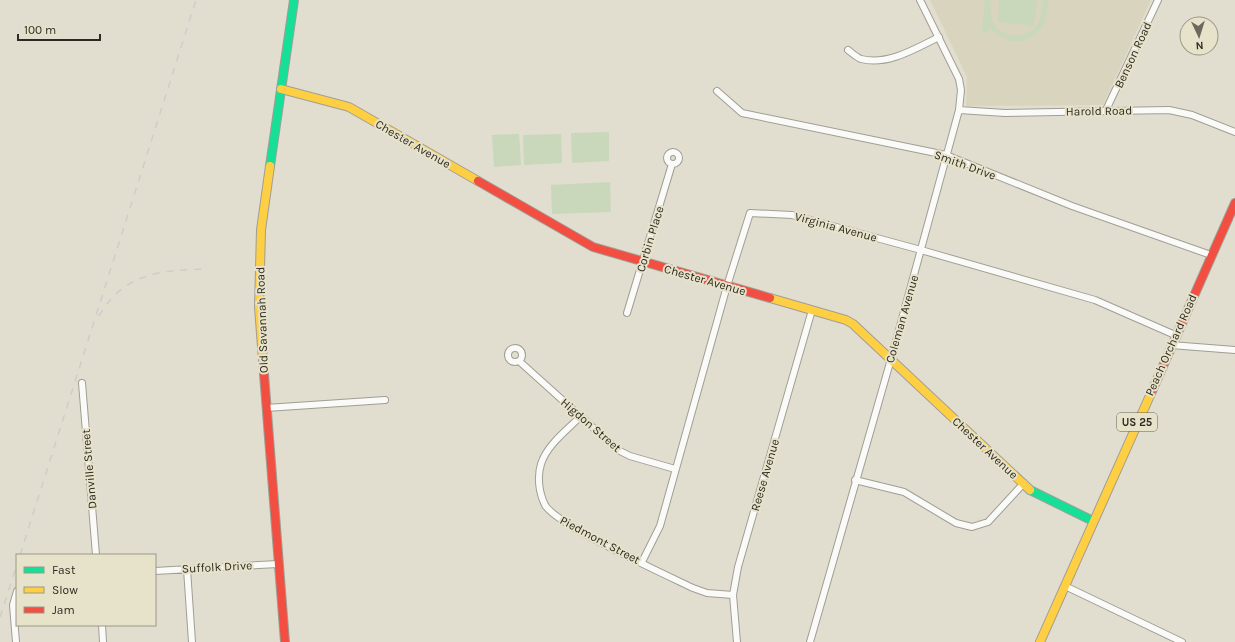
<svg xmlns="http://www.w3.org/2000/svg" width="1235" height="642" viewBox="0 0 1235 642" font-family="Karla,sans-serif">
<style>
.built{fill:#d9d4bd}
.green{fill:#c9d7ba}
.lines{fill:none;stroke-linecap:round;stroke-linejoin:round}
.street-casing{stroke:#a09e94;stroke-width:8}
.fast-casing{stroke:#a09e94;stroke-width:10}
.slow-casing{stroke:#a09e94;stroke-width:10}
.jam-casing{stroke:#a09e94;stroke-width:10}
.street{stroke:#fafaf8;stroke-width:6}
.fast{stroke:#16e098;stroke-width:8}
.slow{stroke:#ffcf43;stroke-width:8}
.jam{stroke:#f24e42;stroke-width:8}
.rail{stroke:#cecdc9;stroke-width:1.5;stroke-dasharray:7 7;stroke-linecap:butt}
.labels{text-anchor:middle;stroke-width:4;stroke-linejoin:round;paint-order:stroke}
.shield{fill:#e7e2ca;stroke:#646154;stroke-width:1}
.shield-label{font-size:11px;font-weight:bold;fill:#2c2a21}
.street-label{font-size:12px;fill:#2c2a21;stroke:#e7e2ca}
</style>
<rect width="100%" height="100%" fill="#e1ded0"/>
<path class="built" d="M930 0H1151L1103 105 966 106 967 77Z"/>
<path class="green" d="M985 0H991C990 8 990 14 993 22 1001 40 1030 40 1039 22 1042 15 1042 7 1042 0H1048C1047 9 1048 20 1042 27 1028 47 1003 44 989 27L988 33H982Z
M999 0H1037L1034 26 998 22Z
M609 132V161L572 163 571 133Z
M519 134 521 165 494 167 492 135Z
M561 134 562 163 524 165 523 135Z
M610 182 611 212 552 214 551 185Z"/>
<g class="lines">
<g class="street-casing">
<path id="street" d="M848 50C852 53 856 57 861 59 888 66 916 48 939 37
M717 91 742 113 946 155 1072 206 1211 255
M959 110 1005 113 1169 110 1192 115 1235 132
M1106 110 1158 0
M667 158a6 6 0 1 1 12 0a6 6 0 1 1-12 0Z
M627 313 672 164
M1171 345 1235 350
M508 355a7 7 0 1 1 14 0a7 7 0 1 1-14 0Z
M519 361 618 450 630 456 675 469
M82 383 96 555
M266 408 385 400
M580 417C566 431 547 445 541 464 537 477 539 493 545 505 556 525 666 575 693 588L707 593 733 595
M855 480 904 492 956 523 972 527 988 522 1024 483
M642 562 660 526 727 286 750 213 792 215 921 250 1095 300 1175 335
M187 569 192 642
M155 571 278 564
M1065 586 1182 642
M102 625 103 642
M16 642 13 605 17 591
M737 642 733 595 738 567 812 310
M810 642 891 359 959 110 961 90 959 79 920 0"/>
</g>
<g class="fast-casing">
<path id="fast" d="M270 166 294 0
M1030 490 1093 521"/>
</g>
<g class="slow-casing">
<path id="slow" d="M281 89 349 107 478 181
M770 298 846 320 853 324 1030 490
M264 374 259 307 261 230 270 166
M1040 642 1152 391"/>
</g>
<g class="jam-casing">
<path id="jam" d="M478 181 593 247 770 298
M264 374 285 642
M1152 391 1235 203"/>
</g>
<use href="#street" class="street"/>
<use href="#fast" class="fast"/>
<use href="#slow" class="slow"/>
<use href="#jam" class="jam"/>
<path class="rail" d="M99 316C124 272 163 270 208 269
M20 555 196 0
M0 617 17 564"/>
</g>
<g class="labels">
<rect class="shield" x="1117" y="413" width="40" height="18" rx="3"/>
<g class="shield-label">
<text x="1137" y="426">US 25</text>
</g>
<g class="street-label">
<text transform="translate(1133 55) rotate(-65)" y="4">Benson Road</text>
<text transform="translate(1099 111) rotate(-1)" y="4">Harold Road</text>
<text transform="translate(413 144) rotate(30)" y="4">Chester Avenue</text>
<text transform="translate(965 165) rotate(20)" y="4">Smith Drive</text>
<text transform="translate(836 227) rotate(15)" y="4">Virginia Avenue</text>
<text transform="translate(650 239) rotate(-73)" y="4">Corbin Place</text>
<text transform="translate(705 280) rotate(16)" y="4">Chester Avenue</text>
<text transform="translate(902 319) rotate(-74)" y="4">Coleman Avenue</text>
<text transform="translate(262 320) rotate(-92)" y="4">Old Savannah Road</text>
<text transform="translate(1171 345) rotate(-66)" y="4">Peach Orchard Road</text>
<text transform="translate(591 425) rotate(41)" y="4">Higdon Street</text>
<text transform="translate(985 448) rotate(43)" y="4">Chester Avenue</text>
<text transform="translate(89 469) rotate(-95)" y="4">Danville Street</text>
<text transform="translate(765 475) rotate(-74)" y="4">Reese Avenue</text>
<text transform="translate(600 540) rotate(28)" y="4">Piedmont Street</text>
<text transform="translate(217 567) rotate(-3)" y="4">Suffolk Drive</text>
</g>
</g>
<rect x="16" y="554" width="140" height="72" fill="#e7e2ca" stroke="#9c9886"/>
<rect x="24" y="567" width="20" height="6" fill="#16e098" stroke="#9c9886"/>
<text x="52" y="574" font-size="12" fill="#2c2a21">Fast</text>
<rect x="24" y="587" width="20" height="6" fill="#ffcf43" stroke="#9c9886"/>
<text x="52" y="594" font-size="12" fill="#2c2a21">Slow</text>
<rect x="24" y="607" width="20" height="6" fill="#f24e42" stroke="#9c9886"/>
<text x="52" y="614" font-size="12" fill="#2c2a21">Jam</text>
<g transform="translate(1199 36) rotate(176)"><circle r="19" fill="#e7e2ca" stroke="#9c9886"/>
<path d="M0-3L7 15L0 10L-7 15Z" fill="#6b695e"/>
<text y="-6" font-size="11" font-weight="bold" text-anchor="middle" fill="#2c2a21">N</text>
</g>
<path d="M18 34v6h82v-6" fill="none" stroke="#2c2a21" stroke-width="2"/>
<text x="24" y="34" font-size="12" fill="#2c2a21" stroke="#e7e2ca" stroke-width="3" paint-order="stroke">100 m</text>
</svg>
